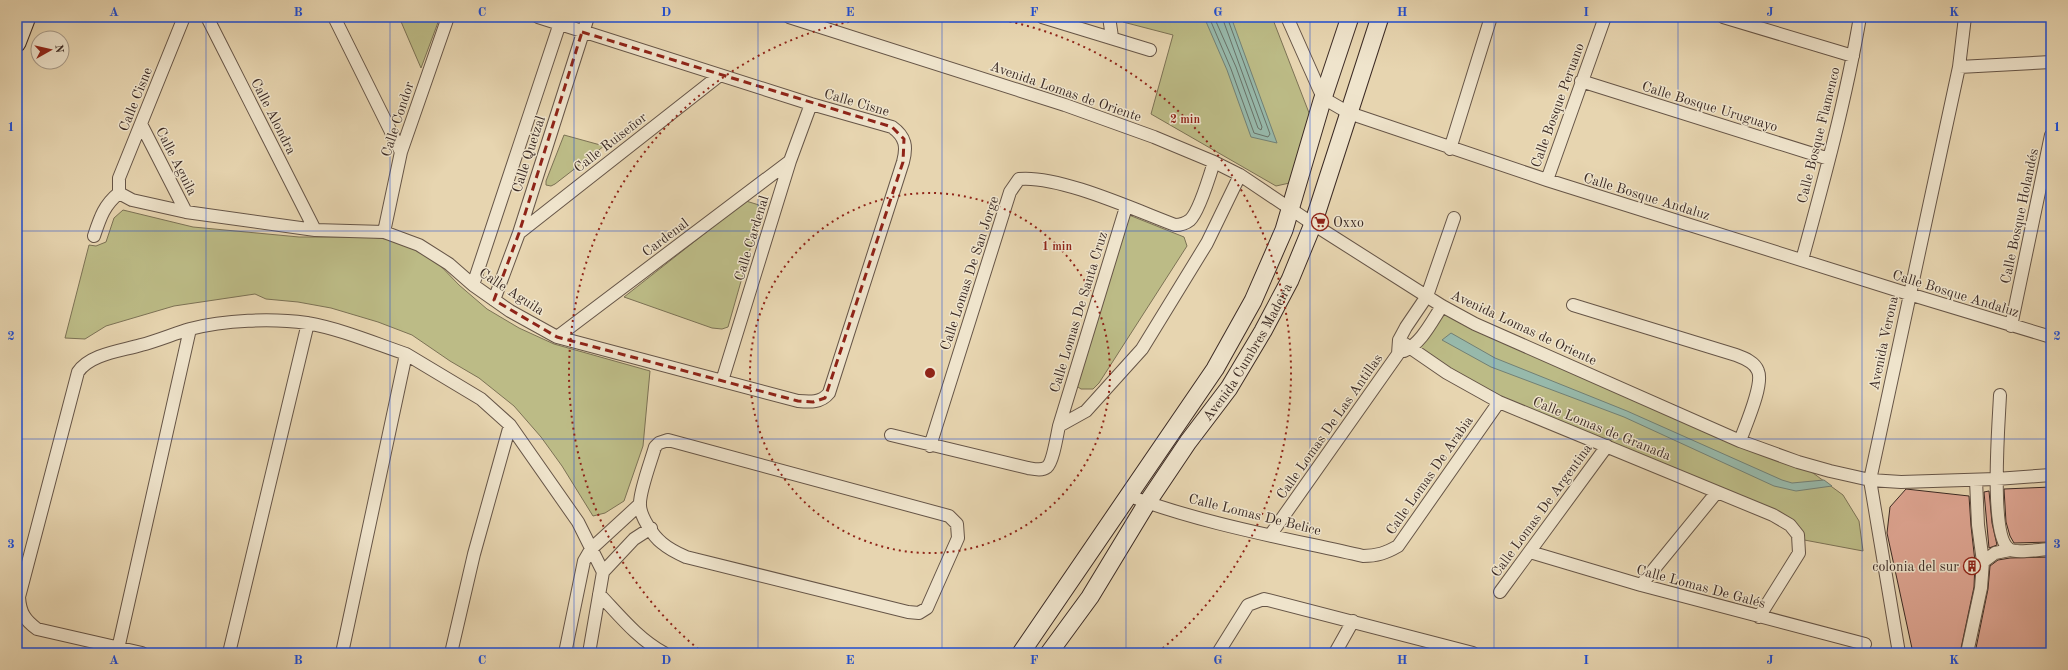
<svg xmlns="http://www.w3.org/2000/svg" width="2068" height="670" viewBox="0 0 2068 670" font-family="'Old Standard TT',serif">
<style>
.green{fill:#bcbb86;stroke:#7c7255}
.water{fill:#97b9ab;stroke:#728075}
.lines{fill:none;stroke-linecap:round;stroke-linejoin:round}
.shore{stroke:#697268;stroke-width:1}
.building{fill:#dea592;stroke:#3b2a24}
.street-casing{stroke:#665547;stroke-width:14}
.secondary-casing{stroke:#3b2a24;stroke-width:19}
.street{stroke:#efe4cc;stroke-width:12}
.secondary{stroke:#efe4cc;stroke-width:17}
.marked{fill:none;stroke:#8f2418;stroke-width:3;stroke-dasharray:8 5;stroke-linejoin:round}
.grid{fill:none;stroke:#1d4ed8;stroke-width:1;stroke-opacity:0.55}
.ring{fill:none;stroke:#8f2418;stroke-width:2;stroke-dasharray:2 4}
.labels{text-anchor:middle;stroke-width:3;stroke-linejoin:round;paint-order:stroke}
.street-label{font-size:14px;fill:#3b2a24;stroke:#efe4cc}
.poi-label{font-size:14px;fill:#3b2a24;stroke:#efe4cc;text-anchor:start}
.centre{fill:#8f2418;stroke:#efe4cc;stroke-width:2}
.ring-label{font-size:12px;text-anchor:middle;font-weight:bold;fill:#8f2418;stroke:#efe4cc;stroke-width:3;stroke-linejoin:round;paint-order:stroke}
.neatline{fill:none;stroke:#1d4ed8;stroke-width:1.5}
.grid-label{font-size:13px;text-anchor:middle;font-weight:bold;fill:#1d4ed8}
</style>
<rect width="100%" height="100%" fill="#e7d5b0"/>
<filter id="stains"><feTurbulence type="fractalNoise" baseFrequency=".005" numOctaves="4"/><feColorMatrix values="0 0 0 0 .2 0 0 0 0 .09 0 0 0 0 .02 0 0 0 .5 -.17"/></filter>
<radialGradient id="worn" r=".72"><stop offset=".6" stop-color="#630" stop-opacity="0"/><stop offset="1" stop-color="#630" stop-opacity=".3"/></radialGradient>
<path class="green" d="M399 17H440L421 68Z
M1120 17H1272L1311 118 1294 182 1276 186 1151 114 1173 35 1123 22Z
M564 135 604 146 555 184 551 186 546 185V181Z
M746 201 759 205 761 211 728 327 722 329 712 328 624 297Z
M123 210 193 227 299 237H370L402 241 433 258 459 285 487 309 519 328 554 344 650 371 643 446 624 501 605 513 593 516 562 466 541 437 514 406 479 378 450 361 412 335 378 322 331 308 298 302 266 299 255 294 174 306 106 326 85 339 65 338 89 245 96 246 106 242 114 218Z
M1129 215 1184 237 1187 246 1099 383 1093 389H1081L1072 383Z
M1442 306 1798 462 1843 495 1859 521 1863 551 1799 539 1790 525 1499 402 1411 348Z"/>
<path class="water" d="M1204 17H1231L1277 143 1251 137 1227 70Z
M1451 333 1495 358 1627 411 1782 480 1792 483 1824 480 1832 486 1796 491 1774 486 1624 417 1491 367 1442 340Z"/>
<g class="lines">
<path class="shore" d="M1209 17 1231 69 1254 133 1268 137 1270 134 1227 17
M1214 17 1236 67 1258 128 1261 130 1262 127 1222 17"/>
</g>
<path class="building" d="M2051 487V542L2014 543 2010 536 2006 522 2004 489Z
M1906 489 1969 496 1971 526 1975 562 1974 587 1960 653H1913L1887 533 1890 507Z
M1989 491 1992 523 1997 545 1989 548 1984 492Z
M2051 557V653H1975L1988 589 1990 566 1998 560 2010 558Z"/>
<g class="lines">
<g class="street-casing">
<path id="street" d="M207 17 315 230
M334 17 401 152
M789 17 1065 105 1154 137 1214 162 1240 175 1313 224 1442 306 1475 324 1740 441 1798 462 1830 471 1870 480 1901 482 1996 479 2051 475
M1042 17 1150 50
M1109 17 1112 37
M1287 17 1323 98 1349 113 1547 180 1909 294 2051 337
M1723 17 1853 56
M1959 67 2051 62
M1581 81 1829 159
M141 124 186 212
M1450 149 1491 17
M1547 180 1605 17
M119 193 132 200 186 212 315 230 384 232 419 245 449 264 473 285 510 311 557 337 798 401C810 402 821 403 829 393L903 162C907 147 906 137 892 127L811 104 538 17
M119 193V178L184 17
M384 232 401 152 448 17
M519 233 720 75
M94 236C100 218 104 205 119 193
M1802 260C1824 180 1846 99 1860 17
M473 285 562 17
M494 300 519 233 588 17
M1573 305 1736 355C1744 358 1755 362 1758 371 1764 385 1745 426 1740 441
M2011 326 2051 135
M557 337 790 161
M1399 340 1447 373 1499 402 1773 515 1790 525 1798 535 1799 553 1759 617
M1404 351C1421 344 1432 321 1442 306
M406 354 481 399 510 425 578 522 603 572
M722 381 790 161 811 104
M2000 395C1999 421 1989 535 2009 549 2016 554 2041 549 2051 549
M1059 426 1086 411 1142 349 1207 243 1240 175
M891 435 1028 468C1034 469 1042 471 1047 467 1053 462 1057 435 1059 426L1126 207
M668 440 949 516 957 524 958 538 927 608 919 613 908 612 686 557C677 553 669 549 662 543 653 536 639 515 640 503 640 490 651 461 655 447L659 443Z
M930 446 1010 192 1019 179C1059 175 1135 210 1175 225 1181 225 1185 224 1190 220 1199 212 1210 175 1214 162
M1127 495C1203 524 1284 538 1363 556 1377 556 1386 553 1398 546L1499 402
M1271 534 1398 354 1399 340 1406 327 1427 296 1454 218
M1530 552 1641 585 1865 644
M1983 562 1995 553 2010 550
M1641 585 1717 492
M1500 592 1607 446
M599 594C619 615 638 639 664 653
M118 649 190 329
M142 653 37 629C25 620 20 613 19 597L78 372C90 354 121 351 141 345 157 341 173 334 190 329 224 320 272 318 307 323 341 329 374 343 406 354L342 653
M229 653 308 323
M451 653 474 554 510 425
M565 653 584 561 591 549 640 504
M589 653 603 572 634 539 651 528
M1218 653 1248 605 1264 599 1473 653
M1335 653 1353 621
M1899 653 1870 480 1959 67 1965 17
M1967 653 1981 588 1983 562 1978 525 1976 480"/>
</g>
<g class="secondary-casing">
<g id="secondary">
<path d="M17 43 27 17"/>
<path d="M1021 653 1215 369 1253 301 1284 230 1322 101 1350 17"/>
<path id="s1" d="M1049 653 1090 597 1147 503 1188 442 1229 388 1263 331 1290 280 1313 224 1380 17"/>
</g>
</g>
<use href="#street" class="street"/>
<use href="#secondary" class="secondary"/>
</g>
<path class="marked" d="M582 32 892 127 904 139 903 162 825 398 813 402 798 401 557 337 494 300 519 233Z"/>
<path class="grid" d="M206 17V653M390 17V653M574 17V653M758 17V653M942 17V653M1126 17V653M1310 17V653M1494 17V653M1678 17V653M1862 17V653M17 231H2051M17 439H2051"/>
<g class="ring">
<circle cx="930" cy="373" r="180"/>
<path d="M703 653A360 360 0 0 1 874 17M986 17A360 360 0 0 1 1157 653"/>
</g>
<defs>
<g id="supermarket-ring" transform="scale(0.9)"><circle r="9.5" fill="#efe4cc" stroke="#8f2418" stroke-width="1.5"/><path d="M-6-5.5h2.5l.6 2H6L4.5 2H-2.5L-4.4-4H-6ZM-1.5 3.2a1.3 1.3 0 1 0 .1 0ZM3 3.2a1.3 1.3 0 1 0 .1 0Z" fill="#8f2418"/></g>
<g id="building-ring" transform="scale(0.9)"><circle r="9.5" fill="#efe4cc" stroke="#8f2418" stroke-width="1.5"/><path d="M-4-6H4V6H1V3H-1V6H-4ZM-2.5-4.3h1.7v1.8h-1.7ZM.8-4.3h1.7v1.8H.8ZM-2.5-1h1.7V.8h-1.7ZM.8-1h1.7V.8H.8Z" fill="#8f2418"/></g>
</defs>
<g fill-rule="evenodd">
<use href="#supermarket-ring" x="1320" y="222"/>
<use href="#building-ring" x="1972" y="566"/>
</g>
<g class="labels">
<g class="street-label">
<text transform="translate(1066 91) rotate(19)" y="5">Avenida Lomas de Oriente</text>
<text transform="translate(135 99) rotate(-68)" y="5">Calle Cisne</text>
<text transform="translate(857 102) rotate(16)" y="5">Calle Cisne</text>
<text transform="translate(1557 105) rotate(-70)" y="5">Calle Bosque Peruano</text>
<text transform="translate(1710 106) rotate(17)" y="5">Calle Bosque Uruguayo</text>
<text transform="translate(274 116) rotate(63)" y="5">Calle Alondra</text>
<text transform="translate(397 119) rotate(-72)" y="5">Calle Condor</text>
<text transform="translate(1818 135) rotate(-76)" y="5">Calle Bosque Flamenco</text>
<text transform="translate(610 142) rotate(-38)" y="5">Calle Ruiseñor</text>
<text transform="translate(528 154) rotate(-72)" y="5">Calle Quetzal</text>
<text transform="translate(177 161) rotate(63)" y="5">Calle Aguila</text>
<text transform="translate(1647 196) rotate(17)" y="5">Calle Bosque Andaluz</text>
<text transform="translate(2019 216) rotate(-78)" y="5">Calle Bosque Holandés</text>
<text transform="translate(665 237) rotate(-37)" y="5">Cardenal</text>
<text transform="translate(751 238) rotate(-73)" y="5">Calle Cardenal</text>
<text transform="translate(969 273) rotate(-72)" y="5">Calle Lomas De San Jorge</text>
<text transform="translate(512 291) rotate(33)" y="5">Calle Aguila</text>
<text transform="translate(1956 293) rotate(17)" y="5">Calle Bosque Andaluz</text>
<text transform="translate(1078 312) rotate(-73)" y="5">Calle Lomas De Santa Cruz</text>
<text transform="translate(1524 327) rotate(25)" y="5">Avenida Lomas de Oriente</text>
<text transform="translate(1883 343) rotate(-78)" y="5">Avenida Verona</text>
<text dy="5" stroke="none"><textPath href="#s1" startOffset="361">Avenida Cumbres Madeira</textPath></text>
<text transform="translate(1329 426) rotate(-55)" y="5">Calle Lomas De Las Antillas</text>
<text transform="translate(1602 428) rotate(22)" y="5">Calle Lomas de Granada</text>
<text transform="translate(1429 475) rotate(-55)" y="5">Calle Lomas De Arabia</text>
<text transform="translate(1541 510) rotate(-54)" y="5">Calle Lomas De Argentina</text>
<text transform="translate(1255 514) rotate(14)" y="5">Calle Lomas De Belice</text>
<text transform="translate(1701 586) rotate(15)" y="5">Calle Lomas De Galés</text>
</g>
<g class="poi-label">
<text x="1333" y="227">Oxxo</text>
<text x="1959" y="571" text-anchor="end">colonia del sur</text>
</g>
</g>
<circle cx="930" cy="373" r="6" class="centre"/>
<g class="ring-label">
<text x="1185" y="123">2 min</text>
<text x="1057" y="250">1 min</text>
</g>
<rect width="2068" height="670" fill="none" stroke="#e7d5b0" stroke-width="44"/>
<g transform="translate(50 50) rotate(82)"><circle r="19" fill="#efe4cc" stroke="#a79a89"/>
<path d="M0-3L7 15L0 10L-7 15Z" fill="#8f2418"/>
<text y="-6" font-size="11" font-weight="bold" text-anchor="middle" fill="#3b2a24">N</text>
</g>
<rect x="22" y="22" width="2024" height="626" class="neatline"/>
<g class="grid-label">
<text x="114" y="16">A</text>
<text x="298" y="16">B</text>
<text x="482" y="16">C</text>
<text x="666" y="16">D</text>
<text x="850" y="16">E</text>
<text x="1034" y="16">F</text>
<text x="1218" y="16">G</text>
<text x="1402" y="16">H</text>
<text x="1586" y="16">I</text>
<text x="1770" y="16">J</text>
<text x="1954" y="16">K</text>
<text x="11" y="131">1</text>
<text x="2057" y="131">1</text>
<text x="11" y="340">2</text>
<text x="2057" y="340">2</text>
<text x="11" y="548">3</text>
<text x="2057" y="548">3</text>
<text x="114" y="664">A</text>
<text x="298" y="664">B</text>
<text x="482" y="664">C</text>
<text x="666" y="664">D</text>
<text x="850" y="664">E</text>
<text x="1034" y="664">F</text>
<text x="1218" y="664">G</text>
<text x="1402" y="664">H</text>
<text x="1586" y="664">I</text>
<text x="1770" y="664">J</text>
<text x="1954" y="664">K</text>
</g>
<rect width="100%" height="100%" filter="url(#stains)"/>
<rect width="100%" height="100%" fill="url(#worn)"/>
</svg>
